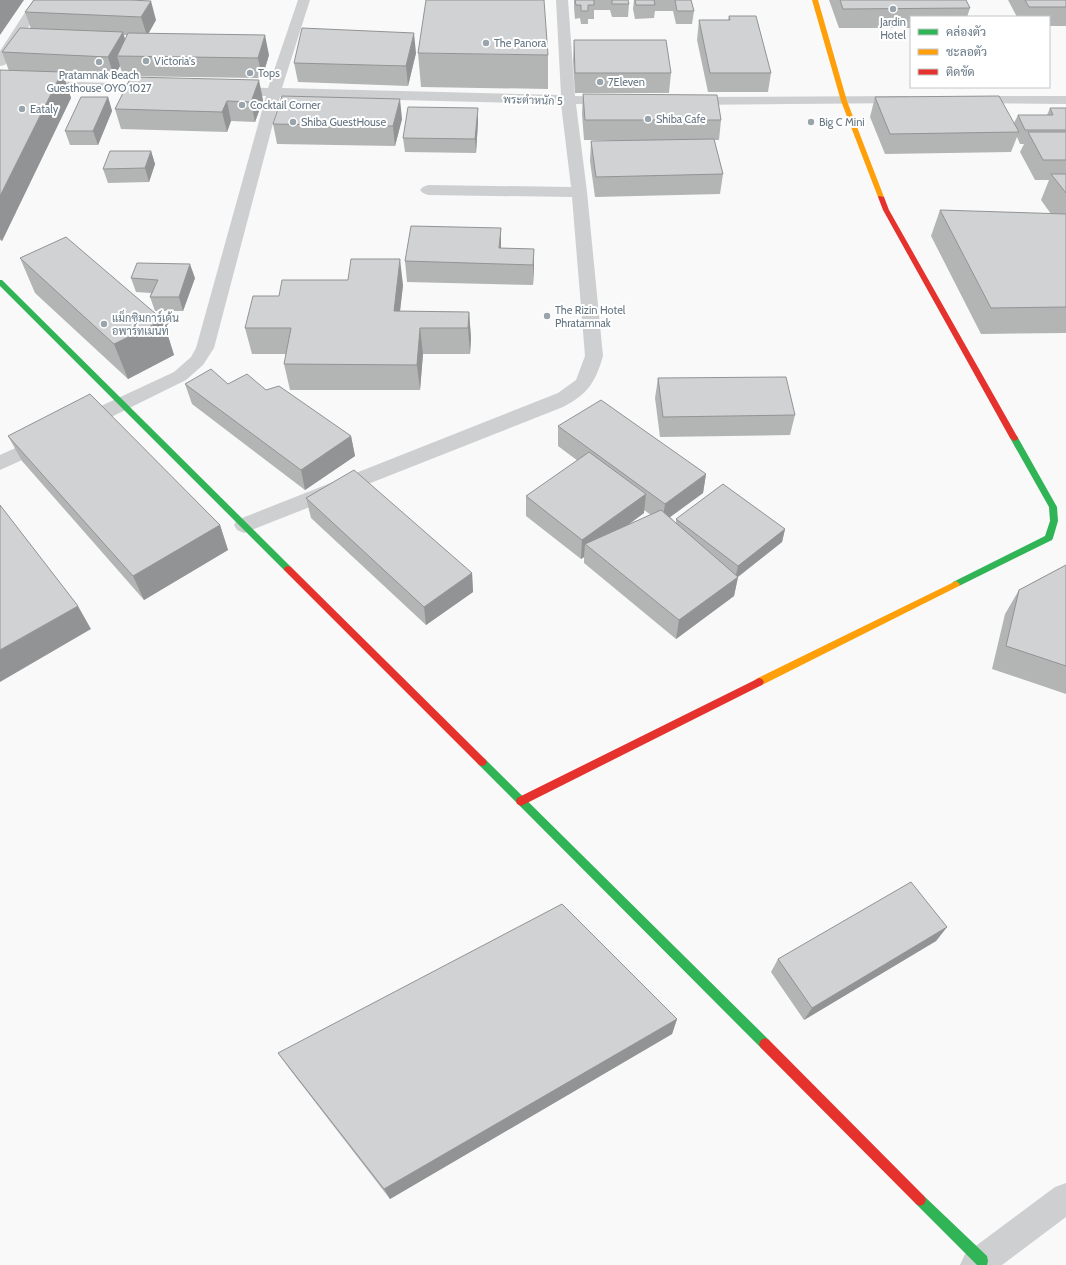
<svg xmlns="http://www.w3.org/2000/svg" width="1066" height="1265" viewBox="0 0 1066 1265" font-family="Cabin,Sarabun,sans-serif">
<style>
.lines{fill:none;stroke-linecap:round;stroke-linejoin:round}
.street{fill:#cecfd0;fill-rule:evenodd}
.fast{fill:#30b455;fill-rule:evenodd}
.slow{fill:#ff9f0a;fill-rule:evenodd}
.jam{fill:#e5322d;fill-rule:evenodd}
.wall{fill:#b3b5b5;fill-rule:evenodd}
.shaded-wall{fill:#929394}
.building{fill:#d0d2d3;stroke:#929394}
.poi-dot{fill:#99a4ac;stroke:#fff;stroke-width:1.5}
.labels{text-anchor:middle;stroke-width:4;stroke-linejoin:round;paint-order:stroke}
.far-poi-label{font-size:11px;fill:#657683;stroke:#fff;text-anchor:start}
.far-street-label{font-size:11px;fill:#657683;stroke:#fff}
</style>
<rect width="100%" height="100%" fill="#f9f9f9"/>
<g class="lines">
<path class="street" d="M33 0H45L7 62 5 65 0 66V51Z
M298 0H310L282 88 561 95 556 0H568L575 96 613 97 618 98 620 101 618 104 613 105 576 104 587 192 603 356C595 383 588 394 563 407L244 533 237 530 234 525 237 520 558 393 576 380 585 356 572 197 428 195 423 193 420 190 423 187 428 185 571 187 561 104 280 97 214 348 203 365 186 380 87 429 80 431 73 429 71 424 73 419 174 372 191 357 196 348 266 96 231 95 226 94 224 91 226 88 231 87 268 88Z
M0 80 155 84 160 85 162 88 160 91 155 92 0 88Z
M905 96 910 97 912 100 910 103 689 105 684 104 682 101 684 98 689 97Z
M971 96H1066V104L966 103 964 100 966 97Z
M44 435 51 437 54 442 51 447 0 470V455Z
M1066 1183V1217L1002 1265H960L965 1254 1055 1187Z"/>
<path class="fast" d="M0 280H2L291 567 292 569 291 571H285L0 286Z
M1014 435 1017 436 1057 507 1058 521 1053 538 1052 540 959 586H953L952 584 953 582 1045 536 1050 521 1049 507 1010 438Z
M482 758 485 759 769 1040 771 1044 769 1048 765 1050 761 1048 479 765 477 762 479 759Z
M920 1194 924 1196 987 1256 988 1261 987 1265H977L916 1204 914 1200 916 1196Z"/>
<path class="slow" d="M812 0H818L847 101 884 197 883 198 878 197 841 101Z
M956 581 960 584 959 586 762 685 759 686 756 685 754 682 756 679Z"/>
<path class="jam" d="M879 196 884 197 889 210 1018 438 1017 440 1014 441 1010 438 883 210 878 197Z
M288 566 291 567 485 759 487 762 485 765 482 766 479 765 285 571 284 569 285 567Z
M759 678 762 679 764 682 762 685 525 804 521 806 517 804 516 801 517 798Z
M765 1038 769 1040 924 1196 926 1200 924 1204 920 1206 916 1204 761 1048 759 1044 761 1040Z"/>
</g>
<path class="wall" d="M130 0 156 20 148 34 269 55 262 78 123 76 120 66 114 77 63 74 71 98 2 241 0 240V70L9 71 2 52 31 29 25 12ZM124 35H127L125 40Z
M574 0H628L629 4 628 17H612L610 10H594V19H588V24H581L580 18 575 19 574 8Z
M634 0H691L694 11 692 24H676L673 11H655L654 18 635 19 633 9Z
M829 0H966L970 8 967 17H911V28H839Z
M1008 0H1066V26H1049V17H1017Z
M729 16 771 73 768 92H708L697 40 699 20H728Z
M574 40 671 73 669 93H575L573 60Z
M416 53 408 86 298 82 294 63Z
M418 53 548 55V89L421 87Z
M131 77 263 100 255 122 231 121 227 132 121 129 115 109Z
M583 94 721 120 719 140H714L723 174 720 194 595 197 590 161 591 141 654 140H584L582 114Z
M108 97 112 111 98 145H70L65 131Z
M875 97 1014 123 1018 115H1047L1050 108H1066V333L981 334 931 236 940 210 1051 214 1041 200 1049 180H1035L1020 152 1024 144H1020L1017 137 1011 152 885 154 870 117Z
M402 119 395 146 277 144 273 124Z
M478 122 476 153 405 152 403 138Z
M151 151 155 164 149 182 108 183 103 169Z
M501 228V248L534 249 533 285 407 282 405 261Z
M20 258 163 320 174 355 128 379 35 293Z
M131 278H195L183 311H155L150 297 151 293 136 292Z
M403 285 400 311 469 312 471 338 470 354H423L420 390H290L284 364 286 354H252L245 328 279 296Z
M658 378 795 415 790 435 660 437 655 398Z
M185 384H228L351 436 355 456 305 490 192 404Z
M558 426 706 474 703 493 670 517 676 523V519L785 529 782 542 738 577 734 596 676 639 584 563V557L581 559 526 516V496L578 461 558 446ZM644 510 651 515 628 525 644 513Z
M8 436 220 525 228 550 144 600 22 461Z
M306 498 472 573 473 592 426 625 311 518Z
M1066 565V694L992 669 1005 614 1019 590Z
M947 927 936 941 804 1020 771 972 778 959Z
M677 1019 672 1034 390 1199 288 1067 278 1053Z"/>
<path class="shaded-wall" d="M0 0H24L0 35Z
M151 1 156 20 147 36 141 17Z
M123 32 128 52 117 56 120 66 114 77 108 57Z
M414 33 416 53 408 86 406 66Z
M265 35 269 55 262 78 258 58Z
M62 72 71 98 2 241 0 238V196Z
M259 80 263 100 255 122 251 102Z
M108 97 112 111 98 145 93 131Z
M400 99 402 119 395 146 393 126Z
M227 101 231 121 227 132 222 112Z
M478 108V122L476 153 475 139Z
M151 151 155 164 149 182 145 168Z
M501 228V248H499Z
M534 249V269L533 285V265Z
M400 259 403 285 397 337 394 311Z
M190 264 195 278 183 311 179 297Z
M469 312 471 338 470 354 468 328Z
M163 320 174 355 128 379 114 344Z
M420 328 423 354 420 390 417 365Z
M351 436 355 456 305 490 301 470Z
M706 474 703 493 662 523 665 504Z
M646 494 644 513 593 550 585 544 584 557 581 559 582 540Z
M220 525 228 550 144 600 133 576Z
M785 529 782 542 735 579 738 566Z
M472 573 473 592 426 625 424 607Z
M738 577 734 596 676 639 679 620Z
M78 606 91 629 0 682V650Z
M947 927 936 941 804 1020 812 1008Z
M677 1019 672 1034 390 1199 384 1189Z"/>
<path class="building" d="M34 0H130L151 1 141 17 25 12Z
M426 0H544L548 55 418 53Z
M575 0H594V5H588V11H581V5H576Z
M612 0H628L629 4H612Z
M635 0H654L655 5H636Z
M675 0H691L694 11H677Z
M840 0H966L970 8 843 9Z
M1025 0H1066V7H1029Z
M729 16H756L771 73H710L699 20H730Z
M20 28 123 32 108 57 2 52Z
M302 28 414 33 406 66 294 63Z
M128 33 265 35 258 58 117 56Z
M574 40H666L671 73H575Z
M0 70 62 72 0 196Z
M131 77 259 80 251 102 227 101 222 112 115 109Z
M583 94 717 95 721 120H585Z
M282 96 400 99 393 126 273 124Z
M999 96 1019 132 890 134 875 97Z
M81 97H108L93 131H65Z
M408 107 478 108 475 139 403 138Z
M1050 108H1066V130H1025L1018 115H1053Z
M1028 132H1066V160H1043Z
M714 139 723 174 596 177 591 141Z
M110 151H151L145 168 103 169Z
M1051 174H1066V193Z
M940 210 1066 214V307L991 308Z
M411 226 501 228 499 248 534 249 533 265 405 261Z
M66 237 163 320 114 344 20 258Z
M351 259H400L394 311 469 312 468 328H420L417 365 284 364 291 328H245L253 296H279L282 280H348Z
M137 263 190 264 179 297H150L158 280 131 278Z
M211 369 228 384 247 374 266 390 279 386 351 436 301 470 185 384Z
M786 377 795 415 663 417 658 378Z
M90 394 220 525 133 576 8 436Z
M601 400 706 474 665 504 558 426Z
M589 452 646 494 582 540 526 496Z
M354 470 472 573 424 607 306 498Z
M723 484 785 529 738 566 676 519Z
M0 505 78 606 0 650Z
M661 510 738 577 679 620 585 544Z
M1066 565V666L1006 646 1019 590Z
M911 882 947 927 812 1008 778 959Z
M562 904 677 1019 384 1189 278 1053Z"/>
<g class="poi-dot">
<circle cx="893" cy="9" r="4"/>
<circle cx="486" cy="43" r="4"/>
<circle cx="146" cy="61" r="4"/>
<circle cx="99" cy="62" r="4"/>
<circle cx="250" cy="73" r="4"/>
<circle cx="600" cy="82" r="4"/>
<circle cx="242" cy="105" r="4"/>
<circle cx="22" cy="109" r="4"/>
<circle cx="648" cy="119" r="4"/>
<circle cx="293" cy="122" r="4"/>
<circle cx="811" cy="122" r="4"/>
<circle cx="547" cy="316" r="4"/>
<circle cx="104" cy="324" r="4"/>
</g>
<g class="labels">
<g class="far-poi-label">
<text x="893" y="26" text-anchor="middle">Jardin<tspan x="893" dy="13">Hotel</tspan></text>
<text x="494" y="47">The Panora</text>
<text x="154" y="65">Victoria's</text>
<text x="258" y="77">Tops</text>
<text x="99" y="79" text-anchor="middle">Pratamnak Beach<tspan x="99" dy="13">Guesthouse OYO 1027</tspan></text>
<text x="608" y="86">7Eleven</text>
<text x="250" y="109">Cocktail Corner</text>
<text x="30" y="113">Eataly</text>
<text x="656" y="123">Shiba Cafe</text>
<text x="301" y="126">Shiba GuestHouse</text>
<text x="819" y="126">Big C Mini</text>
<text x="555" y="314">The Rizin Hotel<tspan x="555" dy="13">Phratamnak</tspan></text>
<text x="112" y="322">แม็กซิมการ์เด้น<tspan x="112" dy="13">อพาร์ทเมนท์</tspan></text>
</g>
<g class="far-street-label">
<text transform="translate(533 100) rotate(2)" y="4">พระตำหนัก 5</text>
</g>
</g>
<rect x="910" y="16" width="140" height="72" fill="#ffffff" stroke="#c1c8cd"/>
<rect x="918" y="29" width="20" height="6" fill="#30b455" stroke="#c1c8cd"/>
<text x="946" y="36" font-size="12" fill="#657683">คล่องตัว</text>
<rect x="918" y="49" width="20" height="6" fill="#ff9f0a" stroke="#c1c8cd"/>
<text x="946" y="56" font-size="12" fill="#657683">ชะลอตัว</text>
<rect x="918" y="69" width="20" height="6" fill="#e5322d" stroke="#c1c8cd"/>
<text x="946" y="76" font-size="12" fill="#657683">ติดขัด</text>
</svg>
